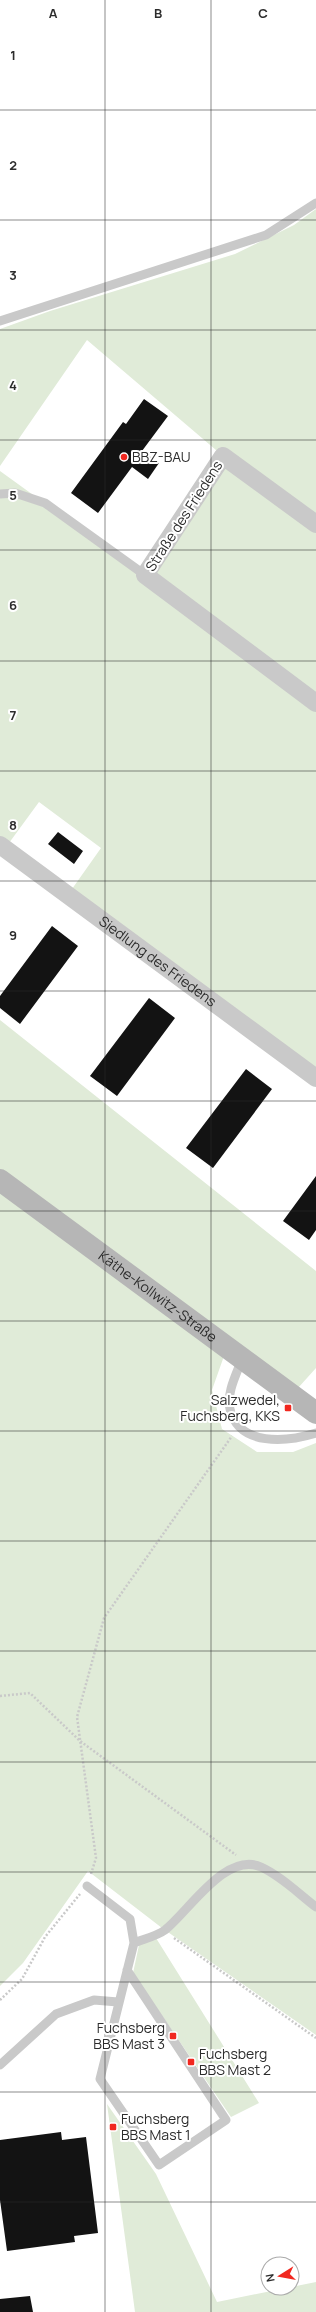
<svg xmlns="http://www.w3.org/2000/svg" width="316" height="2312" viewBox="0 0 316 2312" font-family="Manrope,sans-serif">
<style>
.green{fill:#e0ebd8}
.building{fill:#131313}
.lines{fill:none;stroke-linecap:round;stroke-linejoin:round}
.path{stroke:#c9c9c9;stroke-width:2.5;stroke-dasharray:2 2;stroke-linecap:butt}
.lane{stroke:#c9c9c9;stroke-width:9}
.street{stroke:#c9c9c9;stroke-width:18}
.secondary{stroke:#b6b6b6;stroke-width:22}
.grid{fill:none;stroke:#2c2c2c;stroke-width:1;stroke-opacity:0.55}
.poi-dot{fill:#f12820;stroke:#fff;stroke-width:1.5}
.labels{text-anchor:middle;stroke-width:4;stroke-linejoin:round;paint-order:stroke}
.poi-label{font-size:14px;fill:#2c2c2c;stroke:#fff;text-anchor:start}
.street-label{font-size:14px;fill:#2c2c2c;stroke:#fff}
.grid-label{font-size:13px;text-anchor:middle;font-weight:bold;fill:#2c2c2c;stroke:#fff;stroke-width:4;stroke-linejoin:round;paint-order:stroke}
</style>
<rect width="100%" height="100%" fill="#fff"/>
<path class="green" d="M316 209V1073L72 889 101 848 39 802 9 843 0 837V471L144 575 223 456 87 340 0 466V329L50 311 235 254 294 225Z
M0 1020 316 1271V1368L298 1388 0 1169Z
M0 1192 224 1356 212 1390 222 1429 257 1452H293L316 1443V2035L162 1928 88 1871 23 1963 0 1986Z
M156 1938 259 2103 231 2117 133 1973 139 1945Z
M107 2104 156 2174 217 2302 316 2282V2312H135Z"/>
<path class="building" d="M144 399 168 416 142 451 159 463 148 479 132 467 98 513 71 493 123 422 126 424Z
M58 832 83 851 74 864 48 844Z
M52 926 78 946 20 1024 0 1008V996Z
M149 998 175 1018 117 1096 90 1076Z
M246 1069 272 1089 213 1168 186 1148Z
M316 1176V1230L309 1240 283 1221Z
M61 2132 62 2140 86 2137 98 2233 74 2236 75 2242 7 2251 0 2200V2140Z
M30 2296 33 2312H0V2299Z"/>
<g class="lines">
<path class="path" d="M0 1696 30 1693 80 1741 236 1855
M91 1874 96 1858 77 1717 104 1618 232 1436
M174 1938 316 2038
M0 2000 22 1979 45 1937 80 1894"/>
<path class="lane" d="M0 321 266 235 316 203
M0 494 15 493 45 503 145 575
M242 1359C237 1373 226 1393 230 1409 239 1447 287 1442 316 1433
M87 1886 130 1919 134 1943 100 2079 159 2165 226 2120 127 1970
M134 1943C144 1939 157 1936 165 1930 189 1911 226 1851 261 1867 281 1876 299 1894 316 1907
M0 2065 56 2014 94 2000 118 2002"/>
<g class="street">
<path d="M316 524 223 456 145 575 316 703"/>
<path id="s1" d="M0 845 316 1078"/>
</g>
<path class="secondary" id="s2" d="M0 1180 316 1413"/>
</g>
<path class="grid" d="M105 0V2312M211 0V2312M0 110H316M0 220H316M0 330H316M0 440H316M0 550H316M0 661H316M0 771H316M0 881H316M0 991H316M0 1101H316M0 1211H316M0 1321H316M0 1431H316M0 1541H316M0 1651H316M0 1762H316M0 1872H316M0 1982H316M0 2092H316M0 2202H316"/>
<g class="poi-dot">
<circle cx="124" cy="457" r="4"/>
<rect x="284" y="1404" width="8" height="8" rx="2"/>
<rect x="169" y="2032" width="8" height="8" rx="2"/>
<rect x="187" y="2058" width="8" height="8" rx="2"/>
<rect x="109" y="2123" width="8" height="8" rx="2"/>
</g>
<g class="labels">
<g class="poi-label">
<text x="132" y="462">BBZ-BAU</text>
<text x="280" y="1405" text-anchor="end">Salzwedel,<tspan x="280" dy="16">Fuchsberg, KKS</tspan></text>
<text x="165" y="2033" text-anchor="end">Fuchsberg<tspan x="165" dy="16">BBS Mast 3</tspan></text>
<text x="199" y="2059">Fuchsberg<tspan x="199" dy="16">BBS Mast 2</tspan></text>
<text x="121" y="2124">Fuchsberg<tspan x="121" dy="16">BBS Mast 1</tspan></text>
</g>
<g class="street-label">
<text transform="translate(184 516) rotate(-57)" y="5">Straße des Friedens</text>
<text dy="5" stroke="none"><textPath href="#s1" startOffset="196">Siedlung des Friedens</textPath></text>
<text dy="5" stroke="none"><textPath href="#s2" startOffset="196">Käthe-Kollwitz-Straße</textPath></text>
</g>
</g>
<g class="grid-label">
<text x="53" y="18">A</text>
<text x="158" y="18">B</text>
<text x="263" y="18">C</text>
<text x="13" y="60">1</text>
<text x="13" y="170">2</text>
<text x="13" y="280">3</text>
<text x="13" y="390">4</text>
<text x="13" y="500">5</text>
<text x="13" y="610">6</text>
<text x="13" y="720">7</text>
<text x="13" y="830">8</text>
<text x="13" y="940">9</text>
</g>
<g transform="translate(280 2276) rotate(259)"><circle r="19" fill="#ffffff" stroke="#ababab"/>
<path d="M0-3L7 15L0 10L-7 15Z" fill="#f12820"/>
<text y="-6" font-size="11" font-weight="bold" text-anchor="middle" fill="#2c2c2c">N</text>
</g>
</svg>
